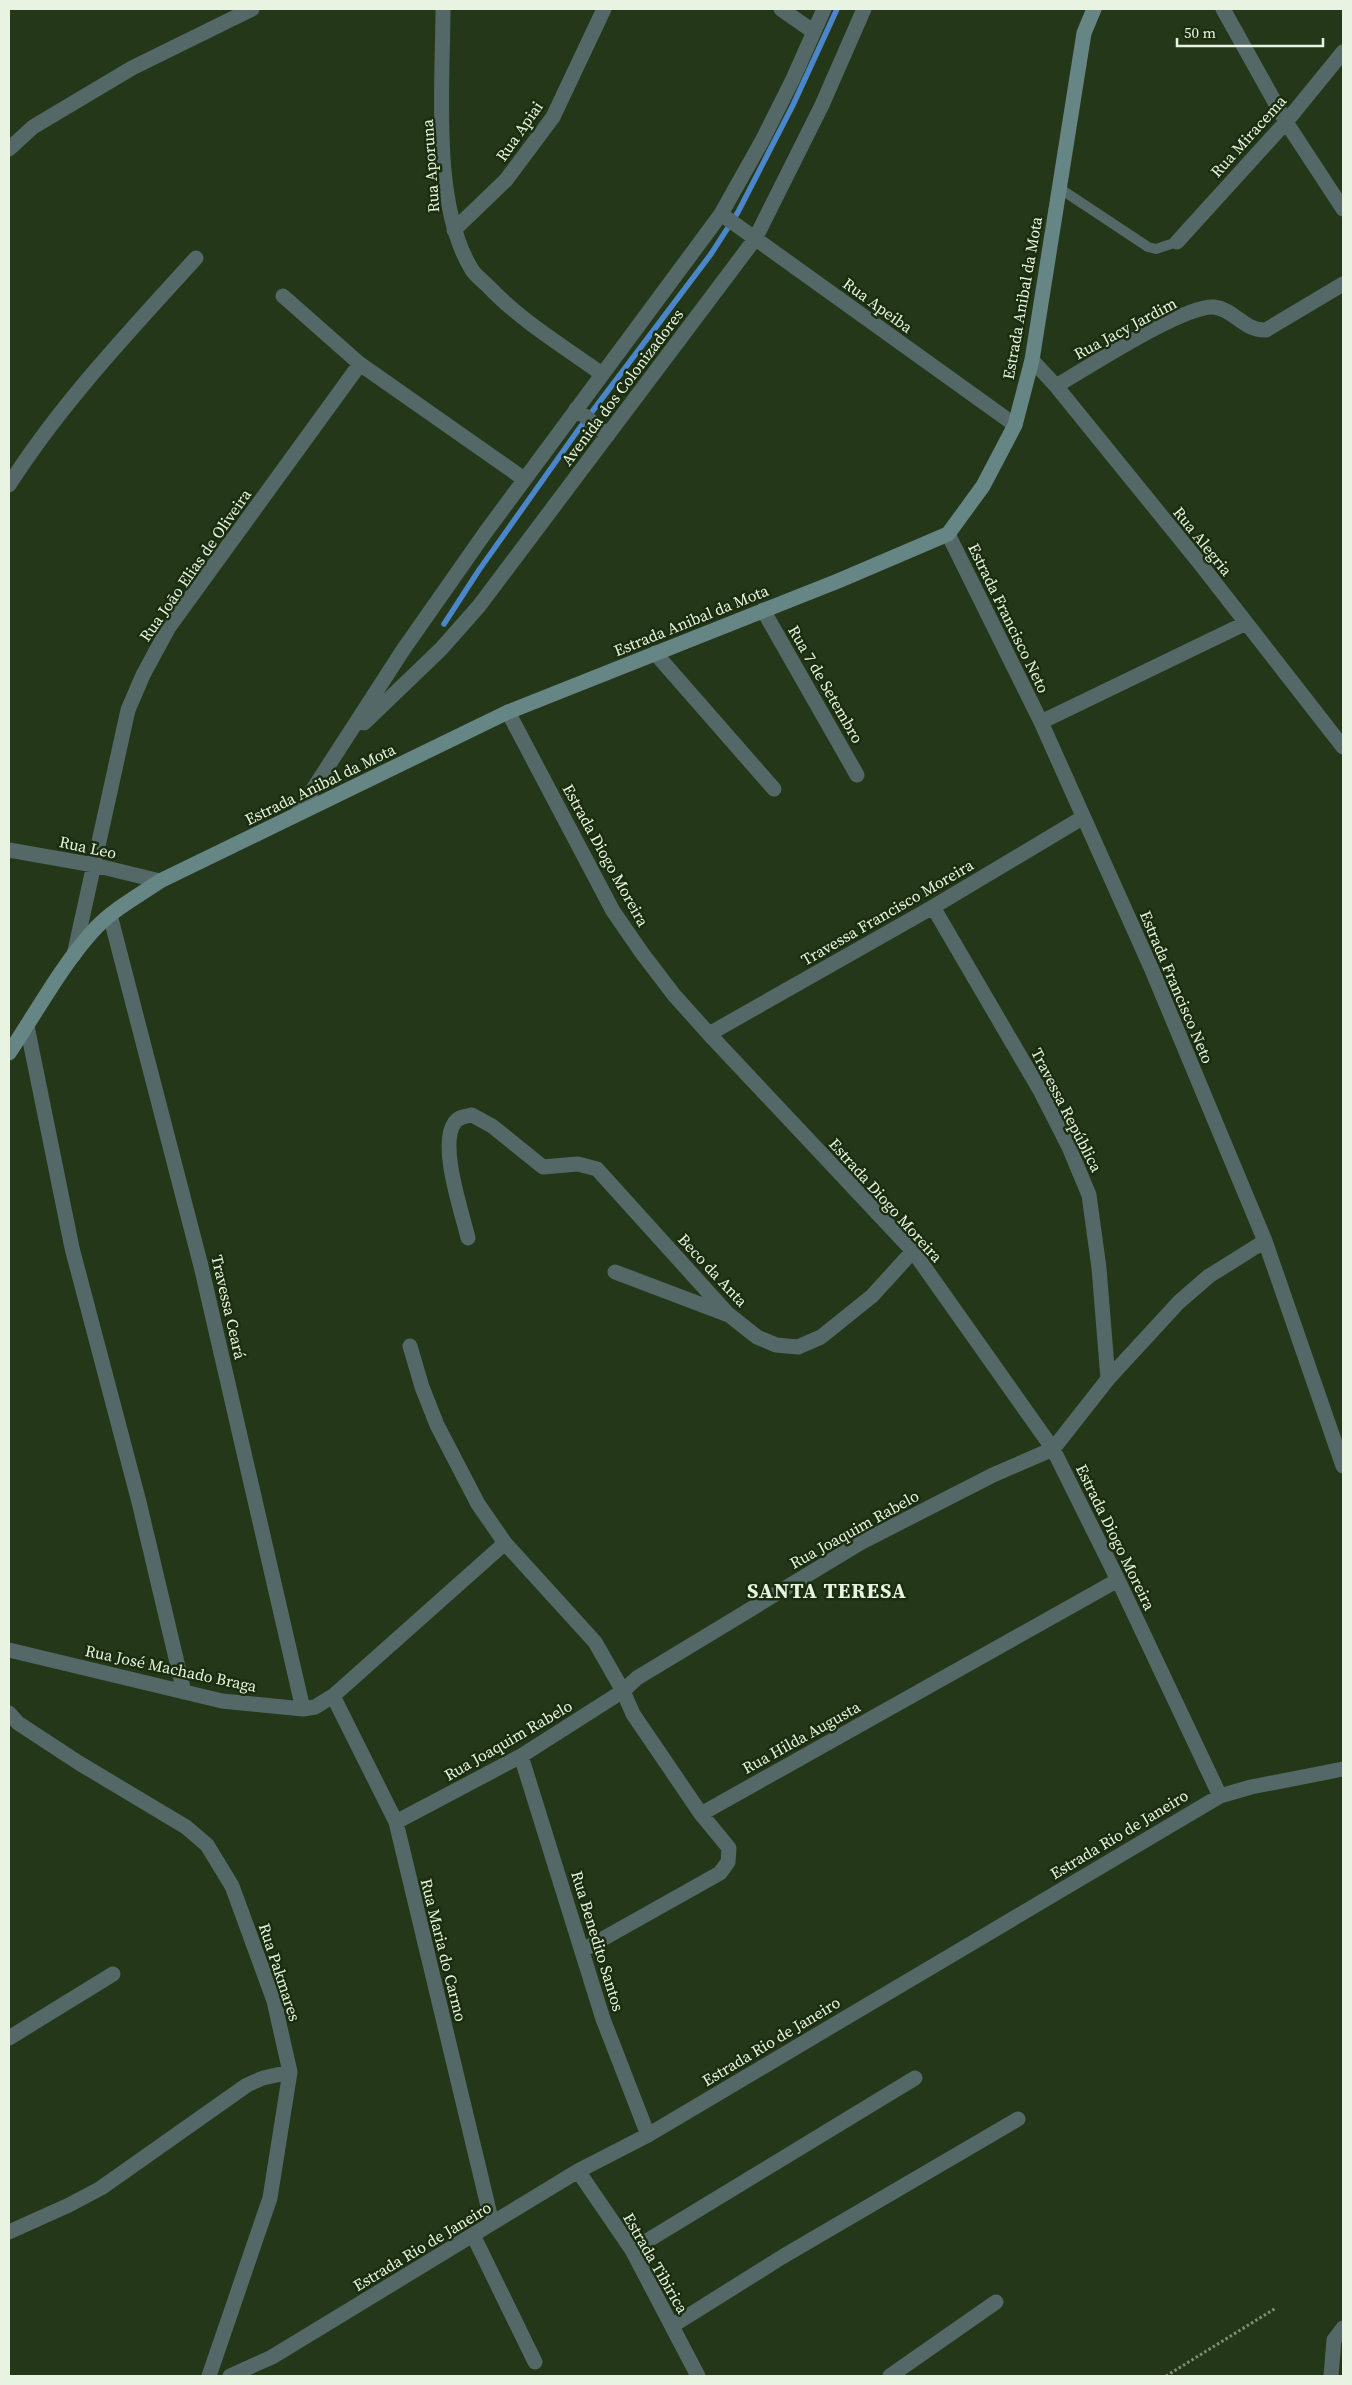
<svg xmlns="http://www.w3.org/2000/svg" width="1352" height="2385" viewBox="0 0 1352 2385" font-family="'Source Serif 4',serif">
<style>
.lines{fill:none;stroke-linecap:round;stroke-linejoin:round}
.stream{stroke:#4b85ca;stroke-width:5.5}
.path{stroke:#7f8e75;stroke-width:3;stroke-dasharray:2.5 2.5;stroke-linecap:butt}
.lane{stroke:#536867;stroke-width:10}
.street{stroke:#536867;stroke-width:15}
.secondary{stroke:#658685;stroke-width:15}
.labels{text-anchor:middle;stroke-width:5;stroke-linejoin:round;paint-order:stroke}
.street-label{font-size:16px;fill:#e8f4e1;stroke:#1b2d0f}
.district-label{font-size:21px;font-weight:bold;letter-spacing:1px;fill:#e8f4e1;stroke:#1b2d0f}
</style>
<rect width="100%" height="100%" fill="#253719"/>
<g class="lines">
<path class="stream" d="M444 624 479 570 576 433 711 254 738 212 793 105 837 9"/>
<path class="path" d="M1166 2376 1276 2308"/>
<path class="lane" d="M1059 188 1148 247 1156 249 1177 242"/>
<path class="street" d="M443 9C443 86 431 203 472 270 476 276 483 281 488 286 521 321 563 346 602 374
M781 9 814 32
M1223 9 1286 122 1343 209
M9 149 33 127 132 68 252 9
M721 214 1015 425
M454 230 506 180 553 117 604 9
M1177 242 1286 122 1343 52
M283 296 360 364 524 479
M1032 360 1056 386 1198 561 1343 747
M1056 386C1087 368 1183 305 1214 307 1234 309 1244 331 1266 330L1343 284
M576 409 608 435
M9 485C62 402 130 331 196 258
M948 534 1041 722 1152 970 1265 1241 1343 1466
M763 610 857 775
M655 653 774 789
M508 712 613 911 642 953 674 995 709 1034 913 1251 1053 1449 1118 1580 1220 1796
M1041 722 1246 623
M364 723 441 649 479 606 755 239 822 105 864 9
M297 814 403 650 485 533 721 214 762 141 793 79 824 9
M9 850 94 865 160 881
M933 907 1041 1092 1069 1147 1089 1195 1099 1268 1108 1379
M110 915 201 1266 303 1709
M74 955 128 710 143 675 169 627 360 364
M27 1026 72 1248 139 1502 184 1692
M709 1034 933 907 1082 818
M468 1238C462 1212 438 1144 455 1122 459 1117 466 1116 472 1115L492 1126 543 1167 578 1164 597 1169 728 1314 757 1337 776 1345 798 1347 821 1337 872 1296 913 1251
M615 1272 726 1314
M410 1346 422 1387 437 1425 478 1504 505 1543 595 1642 623 1691 633 1714 701 1814 729 1848 728 1862 720 1873 583 1950
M9 1650 222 1701 303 1709 315 1707 333 1696 505 1543
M333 1696 396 1822 492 2223
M9 1713 18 1723 79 1763 186 1827 207 1845 232 1886 274 2001 290 2072 270 2198 209 2376
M521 1756 603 2019 648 2135
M701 1814 1118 1580
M396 1822 521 1756 623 1691 637 1678 860 1543 993 1475 1053 1449 1108 1379 1179 1302 1209 1276 1265 1241
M9 2038 113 1974
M578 2171 632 2250 698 2376
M9 2232 69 2205 101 2188 247 2085 263 2078 290 2072
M473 2235 535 2362
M632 2250 915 2078
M672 2326 782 2257 1018 2119
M230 2376 272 2357 578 2171 648 2135 1220 1796 1251 1787 1343 1769
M890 2376 996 2302
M1331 2376 1334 2340 1343 2328"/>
<path class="secondary" d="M9 1053C36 1013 60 968 92 932 110 911 137 897 160 881L508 712 838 581 948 534 983 486 1015 425 1032 360 1084 33 1094 9"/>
</g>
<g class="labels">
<g class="street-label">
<text transform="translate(519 131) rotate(-55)" y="6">Rua Apiai</text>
<text transform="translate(1248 136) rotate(-48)" y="6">Rua Miracema</text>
<text transform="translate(430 166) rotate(-94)" y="6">Rua Aporuna</text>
<text transform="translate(1022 298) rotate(-80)" y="6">Estrada Anibal da Mota</text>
<text transform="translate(878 305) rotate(36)" y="6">Rua Apeiba</text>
<text transform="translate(1125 328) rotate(-28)" y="6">Rua Jacy Jardim</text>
<text transform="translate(622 387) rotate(-53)" y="6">Avenida dos Colonizadores</text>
<text transform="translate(1203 541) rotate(51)" y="6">Rua Alegria</text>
<text transform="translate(195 565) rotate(-55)" y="6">Rua Joāo Elias de Oliveira</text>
<text transform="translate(1009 618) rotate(64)" y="6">Estrada Francisco Neto</text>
<text transform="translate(691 620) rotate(-22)" y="6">Estrada Anibal da Mota</text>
<text transform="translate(826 684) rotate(60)" y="6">Rua 7 de Setembro</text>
<text transform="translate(320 784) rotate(-26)" y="6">Estrada Anibal da Mota</text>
<text transform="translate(88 847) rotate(12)" y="6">Rua Leo</text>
<text transform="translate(606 855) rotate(61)" y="6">Estrada Diogo Moreira</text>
<text transform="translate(887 912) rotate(-30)" y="6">Travessa Francisco Moreira</text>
<text transform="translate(1177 987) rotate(67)" y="6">Estrada Francisco Neto</text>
<text transform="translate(1067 1110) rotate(63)" y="6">Travessa República</text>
<text transform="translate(886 1200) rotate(48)" y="6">Estrada Diogo Moreira</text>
<text transform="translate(713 1270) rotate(47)" y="6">Beco da Anta</text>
<text transform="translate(229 1307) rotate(77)" y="6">Travessa Ceará</text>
<text transform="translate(854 1529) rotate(-29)" y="6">Rua Joaquim Rabelo</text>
<text transform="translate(1116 1537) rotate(64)" y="6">Estrada Diogo Moreira</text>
<text transform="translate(171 1668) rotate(12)" y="6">Rua José Machado Braga</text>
<text transform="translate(801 1737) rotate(-29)" y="6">Rua Hilda Augusta</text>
<text transform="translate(508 1740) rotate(-30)" y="6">Rua Joaquim Rabelo</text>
<text transform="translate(1119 1834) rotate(-31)" y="6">Estrada Rio de Janeiro</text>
<text transform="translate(598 1941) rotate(73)" y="6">Rua Benedito Santos</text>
<text transform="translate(444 1950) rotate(76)" y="6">Rua Maria do Carmo</text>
<text transform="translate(280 1972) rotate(72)" y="6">Rua Pakmares</text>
<text transform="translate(771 2041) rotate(-31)" y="6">Estrada Rio de Janeiro</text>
<text transform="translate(422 2246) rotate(-31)" y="6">Estrada Rio de Janeiro</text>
<text transform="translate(656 2263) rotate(60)" y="6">Estrada Tibirica</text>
</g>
<g class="district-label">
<text x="827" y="1598">SANTA TERESA</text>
</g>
</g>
<rect width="1352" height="2385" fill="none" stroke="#e8f4e1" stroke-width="20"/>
<path d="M1177 38v8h146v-8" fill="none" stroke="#e8f4e1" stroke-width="2.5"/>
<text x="1184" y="38" font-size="15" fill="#e8f4e1" stroke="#1b2d0f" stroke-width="4" paint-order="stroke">50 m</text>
</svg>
